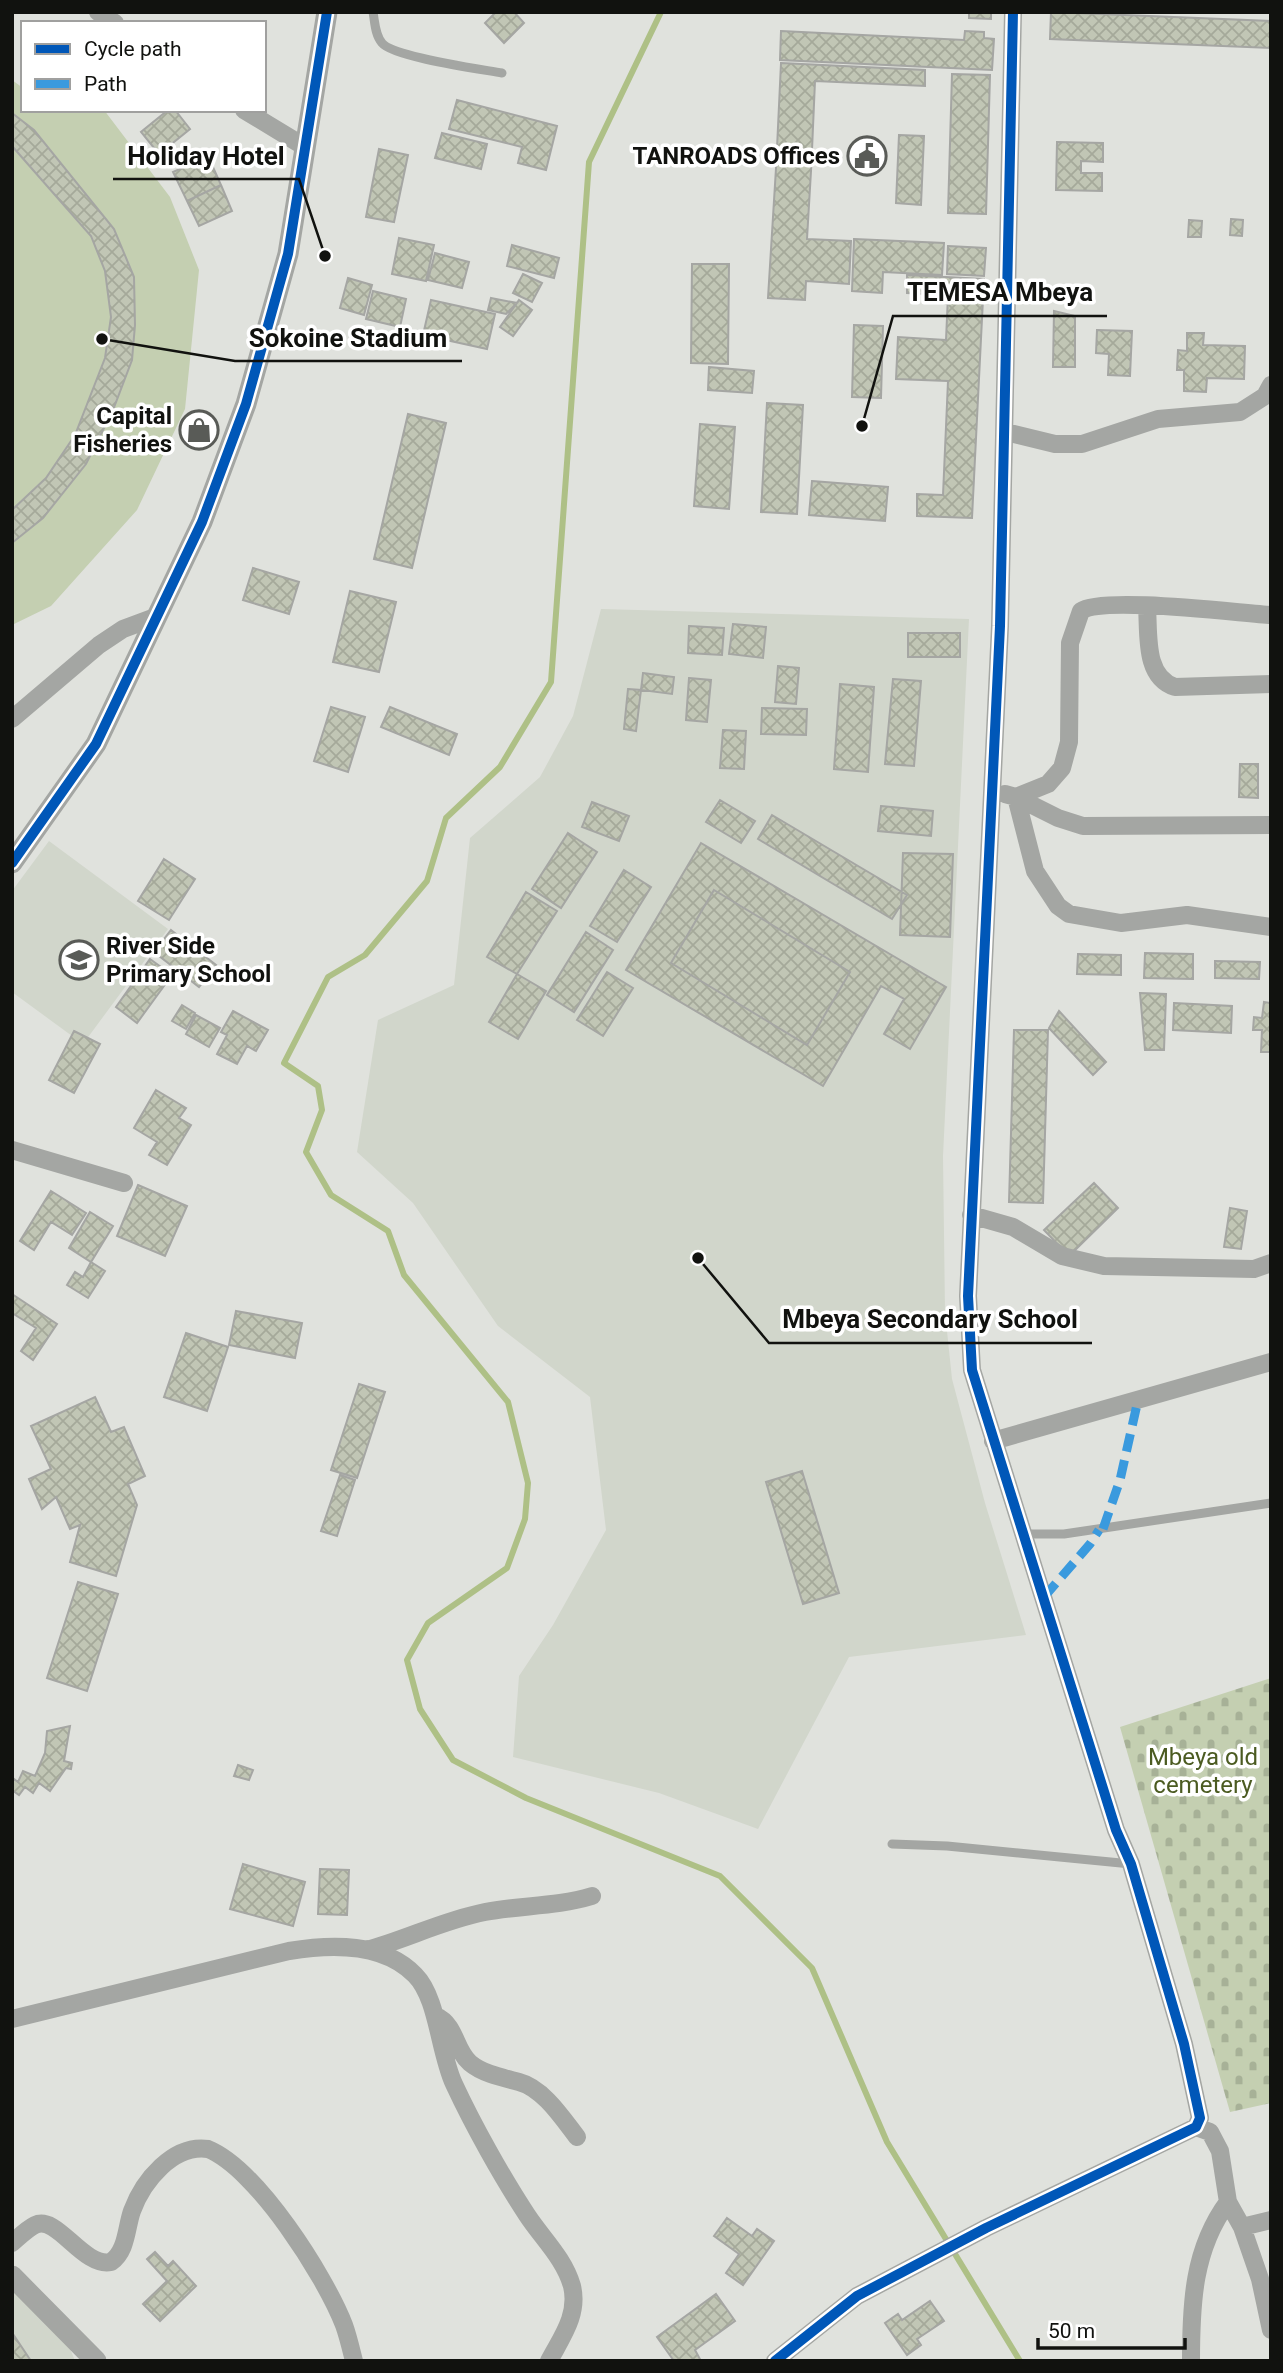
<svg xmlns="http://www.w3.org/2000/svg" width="1283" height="2373" viewBox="0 0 1283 2373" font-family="Roboto,sans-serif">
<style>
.built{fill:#d1d6cb}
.grass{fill:#c4cfb1}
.cemetery{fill:url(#cemetery-stones)}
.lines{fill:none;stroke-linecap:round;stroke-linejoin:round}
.stream{stroke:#aec086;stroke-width:6}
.building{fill:url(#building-cross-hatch);stroke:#a5a6a3;stroke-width:2}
.service{stroke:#a4a6a3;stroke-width:9}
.minor{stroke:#a4a6a3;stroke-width:18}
.tertiary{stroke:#a4a6a3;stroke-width:21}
.quiet{stroke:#3a9ade;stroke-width:9;stroke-dasharray:18 9;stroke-linecap:butt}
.cycleway-casing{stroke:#fff;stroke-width:15}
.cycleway{stroke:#0057b8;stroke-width:10}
.labels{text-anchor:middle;stroke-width:7;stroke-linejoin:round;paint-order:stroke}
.poi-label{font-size:24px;font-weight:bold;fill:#11120f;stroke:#fff;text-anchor:end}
.park-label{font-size:24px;fill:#4b5b21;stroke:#fff}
.leader{fill:none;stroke:#11120f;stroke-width:2.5}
.callout-dot{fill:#11120f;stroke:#fff;stroke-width:2.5}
.callout-label{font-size:26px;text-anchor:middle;font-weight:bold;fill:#11120f;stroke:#fff;stroke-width:7;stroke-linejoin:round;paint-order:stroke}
</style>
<defs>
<pattern id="cemetery-stones" width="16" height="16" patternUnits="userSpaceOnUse" patternTransform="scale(1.75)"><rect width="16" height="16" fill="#c4cfb1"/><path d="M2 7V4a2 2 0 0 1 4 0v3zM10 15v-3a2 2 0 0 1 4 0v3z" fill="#a7b197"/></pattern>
<pattern id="building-cross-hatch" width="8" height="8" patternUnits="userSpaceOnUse" patternTransform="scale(1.75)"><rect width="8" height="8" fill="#c1c6b5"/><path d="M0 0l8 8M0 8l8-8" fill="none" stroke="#a5a99a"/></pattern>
</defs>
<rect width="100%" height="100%" fill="#e0e2dd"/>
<path class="built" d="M601 609 969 619 943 1156 945 1312 952 1379 985 1503 1026 1635 849 1657 758 1829 659 1793 513 1757 519 1676 553 1625 606 1530 590 1397 498 1326 413 1203 357 1152 378 1020 454 985 470 838 540 777 573 716Z
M49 841 168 929 83 1044 12 992V891Z
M12 2268 65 2336 75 2361H12Z"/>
<path class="grass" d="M12 80 23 88V110H104L170 197 199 270 185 409 137 510 51 606 12 625Z"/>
<path class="cemetery" d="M1271 1678V2103L1230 2112 1120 1727Z"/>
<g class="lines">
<path class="stream" d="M661 12 589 162 551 682 500 767 446 818 427 881 365 955 328 977 284 1063 318 1086 322 1110 306 1152 331 1195 388 1231 404 1275 508 1402 528 1483 525 1519 507 1568 428 1623 407 1660 420 1709 453 1760 526 1798 720 1876 812 1968 887 2142 1020 2361"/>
</g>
<path class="building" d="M496 12H514L524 23 504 43 485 23Z
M969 12H991V19L969 18Z
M1051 12 1271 21V48L1050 39Z
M781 31 964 40 965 31 984 32V38L994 39 992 70 780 60Z
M781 63 925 70V86L815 81 812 150 777 148Z
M952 74 990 75 986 214 948 213Z
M457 100 557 126 546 170 518 163 522 147 449 129Z
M168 110H175L190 129 159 154 141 132Z
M12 113 34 130 114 229 134 277 135 325 132 360 113 410 86 464 43 518 12 543V510L46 478 75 435 105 358 111 317 105 271 91 236 12 146Z
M442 133 487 144 481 169 435 158Z
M899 135 924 136 921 205 896 203Z
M1057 142 1103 143V162L1081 161V173H1102V191L1056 190Z
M379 149 408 155 394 222 366 217Z
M777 152 812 154 807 239 851 241 849 284 806 281 805 300 768 298Z
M208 156 221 185 187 201 173 172Z
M221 185 232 211 199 226 187 201Z
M1231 219 1243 220 1242 236 1230 235Z
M1189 220 1202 221 1201 237H1188Z
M399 238 434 245 426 281 392 274Z
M854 239 944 243 942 275 883 272 882 293 852 291Z
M512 245 559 258 554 278 507 266Z
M948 246 986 248 984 276 947 274Z
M435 253 469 262 462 288 428 280Z
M692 264H729L728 364 691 363Z
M523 274 542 283 532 302 513 293Z
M907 275 984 279 972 518 917 516V494L943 495 948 381 896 379 898 337 946 340 948 295 907 293Z
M348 278 372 285 364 315 340 308Z
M373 291 406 299 400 327 366 319Z
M491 298 517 303 506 314 488 310Z
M431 300 495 314 487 349 423 335Z
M519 300 532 310 513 336 500 327Z
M1054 311 1075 316V367H1053Z
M854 325 883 326 881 398 852 397Z
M1097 330 1132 331 1130 376 1108 375 1109 354 1096 353Z
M1187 333H1204L1203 345 1245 346 1244 379 1207 378 1206 392 1184 391V370H1177L1178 350 1187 351Z
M709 367 754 371 752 393 708 390Z
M767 403 803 405 797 514 761 512Z
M408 414 446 423 412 568 374 559Z
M700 424 735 427 729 509 694 506Z
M812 481 888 487 885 521 809 515Z
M253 568 299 582 289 614 243 600Z
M350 591 396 602 379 672 333 662Z
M733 624 766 627 763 658 729 654Z
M689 626 724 628 722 655 688 653Z
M908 633H960V657H908Z
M778 666 799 668 796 704 775 702Z
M643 673 674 677 672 694 641 690Z
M689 678 711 680 707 722 686 720Z
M893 679 921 681 914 766 885 764Z
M840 684 874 687 868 772 834 769Z
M628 689 641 690 636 731 624 729Z
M331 707 365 717 348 772 314 761Z
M390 707 457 734 449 755 381 727Z
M762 708 807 709 806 735 761 734Z
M723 730 746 731 744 769 720 768Z
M1240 764H1258V798L1239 797Z
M720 800 755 821 741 843 706 822Z
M592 802 629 816 619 841 582 827Z
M881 806 933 811 931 836 878 831Z
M772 815 907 895 892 919 758 839Z
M568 833 597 852 561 908 532 889Z
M701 843 946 987 910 1049 884 1034 904 999 881 986 823 1086 626 970Z
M903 853 953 854 950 937 900 935Z
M164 859 195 879 169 920 138 901Z
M624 870 651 887 617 942 590 926Z
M714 890 850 972 807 1045 671 963Z
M526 892 557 911 517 974 487 957Z
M171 930 216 965 199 987 154 952Z
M586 932 613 950 574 1012 547 995Z
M1145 953 1193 954V979L1144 978Z
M1078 954 1121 955V975L1077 974Z
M150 959 172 975 137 1023 116 1007Z
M1215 961 1260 962 1259 979 1215 978Z
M607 972 633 988 603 1036 577 1020Z
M517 974 546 991 518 1039 489 1022Z
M1140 993 1166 994 1164 1050H1145Z
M1264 1002 1271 1003V1052H1261L1262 1030H1253L1254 1017 1262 1018Z
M1174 1003 1232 1006 1231 1033 1173 1030Z
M182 1005 195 1013 186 1029 172 1021Z
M233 1011 268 1030 256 1051 247 1046 237 1064 217 1054 227 1035 221 1032Z
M1059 1011 1106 1062 1093 1075 1049 1028Z
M196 1015 220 1028 209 1047 186 1034Z
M1014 1030H1048L1043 1203 1009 1202Z
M74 1031 100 1044 74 1093 49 1080Z
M156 1090 186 1108 179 1118 191 1125 167 1165 149 1155 157 1142 134 1128Z
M1094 1183 1118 1208 1069 1256 1044 1230Z
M138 1185 187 1206 165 1256 117 1236Z
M51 1191 86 1213 72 1235 51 1222 34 1250 20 1241Z
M1230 1208 1247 1211 1241 1249 1224 1247Z
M90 1212 113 1226 91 1262 69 1248Z
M91 1262 105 1271 88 1298 67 1285 75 1272 83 1277Z
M12 1294 57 1324 33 1360 21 1351 36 1328 12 1313Z
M236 1311 302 1323 295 1358 229 1345Z
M186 1333 228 1347 207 1411 164 1397Z
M359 1384 385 1392 357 1478 331 1470Z
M95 1397 111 1432 124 1427 145 1476 128 1484 137 1505 116 1576 70 1562 80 1525 70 1529 56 1497 42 1509 29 1479 51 1469 31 1426Z
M802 1471 839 1593 803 1604 766 1482Z
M340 1475 355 1480 337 1536 321 1531Z
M78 1582 118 1594 87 1691 47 1678Z
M70 1726 64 1761 72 1763 71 1769 66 1768 50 1791 39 1783 33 1793 25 1787 19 1795 12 1790V1782L14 1779 18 1782 23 1771 35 1776 45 1753 47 1731Z
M238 1765 253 1770 249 1780 234 1776Z
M243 1864 305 1882 293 1926 230 1909Z
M320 1869 349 1870 347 1915 318 1914Z
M727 2218 752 2236 757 2229 774 2241 743 2285 726 2273 739 2254 714 2236Z
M155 2252 168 2266 173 2261 196 2286 160 2321 143 2304 167 2281 147 2259Z
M716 2294 735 2321 695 2350 701 2361H674L657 2337Z
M930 2301 944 2321 917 2339 921 2345 907 2355 885 2323 898 2314 902 2320Z
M13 2334 31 2361H12Z"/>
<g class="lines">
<path class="service" d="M373 12C375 23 375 35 382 43 393 57 480 69 502 73
M1024 1534H1064L1271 1503
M892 1844 947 1846 1131 1864"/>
<path class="minor" d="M98 12 115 23
M244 110 305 147
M1006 432 1055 444H1082L1158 419 1240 412 1265 396 1271 385
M1147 607C1149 635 1144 677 1175 687L1271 684
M12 719 99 645 123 629 158 616
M1005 794 1016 797 1035 871 1058 906 1069 914 1121 923 1187 915 1271 927
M1016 797 1048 784 1062 768 1069 742 1070 643 1081 611C1102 596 1237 613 1271 615
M1016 797 1058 818 1083 826 1271 825
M12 1150 124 1183
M971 1215 1013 1227 1062 1256 1104 1266 1254 1269 1271 1263
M993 1441 1271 1362
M367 1950C407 1939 444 1920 485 1912 521 1905 556 1907 592 1896
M436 2016C457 2026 454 2049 470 2063 483 2074 504 2078 519 2082 543 2088 563 2119 577 2137
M12 2019 289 1951C331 1944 383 1942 415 1975 438 1998 439 2052 454 2084 473 2125 502 2177 527 2215 542 2238 564 2258 572 2286 579 2315 561 2338 549 2361
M1196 2127 1210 2132 1220 2151 1228 2202 1242 2227 1260 2279 1271 2330
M1242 2227 1271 2220
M12 2243C19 2237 27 2229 35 2225 57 2214 83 2268 111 2262 127 2251 126 2228 132 2211 143 2181 173 2144 208 2149 257 2169 325 2276 344 2325 348 2336 351 2349 354 2361
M775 2361 857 2296 986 2228 1196 2127 1200 2118 1184 2044 1131 1864 1116 1830 972 1370 968 1296 1000 626 1013 12
M1191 2361C1191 2304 1193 2249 1228 2202"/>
<path class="tertiary" d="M12 863 96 744 202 522 246 404 288 254 327 12
M12 2276 96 2361"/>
<path class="quiet" d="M1103 1529 1120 1480 1138 1400
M1044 1597 1090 1544 1099 1530"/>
<g class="cycleway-casing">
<path id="cycleway" d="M12 863 96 744 202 522 246 404 288 254 327 12
M775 2361 857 2296 986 2228 1196 2127 1200 2118 1184 2044 1131 1864 1116 1830 972 1370 968 1296 1000 626 1013 12"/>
</g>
<use href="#cycleway" class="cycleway"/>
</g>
<defs>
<g id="civic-ring" transform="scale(2.0125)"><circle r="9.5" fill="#fff" stroke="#595b57" stroke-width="1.5"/><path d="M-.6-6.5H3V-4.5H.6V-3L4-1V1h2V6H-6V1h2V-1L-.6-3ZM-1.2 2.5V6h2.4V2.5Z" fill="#595b57"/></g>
<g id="shop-ring" transform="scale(2.0125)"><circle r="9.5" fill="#fff" stroke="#595b57" stroke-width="1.5"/><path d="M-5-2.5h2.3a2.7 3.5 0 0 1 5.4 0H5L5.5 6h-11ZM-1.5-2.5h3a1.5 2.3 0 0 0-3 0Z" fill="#595b57"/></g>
<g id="school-ring" transform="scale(2.0125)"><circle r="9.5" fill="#fff" stroke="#595b57" stroke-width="1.5"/><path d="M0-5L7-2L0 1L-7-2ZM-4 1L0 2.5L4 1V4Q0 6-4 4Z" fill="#595b57"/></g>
</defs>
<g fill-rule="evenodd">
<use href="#civic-ring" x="867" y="156"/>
<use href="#shop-ring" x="199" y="430"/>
<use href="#school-ring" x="79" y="960"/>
</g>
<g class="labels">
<g class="poi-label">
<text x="840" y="164">TANROADS Offices</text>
<text x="172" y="424">Capital<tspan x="172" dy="28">Fisheries</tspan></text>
<text x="106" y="954" text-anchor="start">River Side<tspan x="106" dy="28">Primary School</tspan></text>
</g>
<g class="park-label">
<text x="1203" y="1765">Mbeya old<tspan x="1203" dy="28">cemetery</tspan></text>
</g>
</g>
<path class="leader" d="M325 256L299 179H113M862 426L893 316H1107M102 339L235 361H462M698 1258L769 1343H1092"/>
<g class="callout-dot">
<circle cx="325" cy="256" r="7"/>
<circle cx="862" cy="426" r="7"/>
<circle cx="102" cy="339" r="7"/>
<circle cx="698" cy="1258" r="7"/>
</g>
<g class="callout-label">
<text x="206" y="165">Holiday Hotel</text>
<text x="1000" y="301">TEMESA Mbeya</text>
<text x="348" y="347">Sokoine Stadium</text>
<text x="930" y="1328">Mbeya Secondary School</text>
</g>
<rect width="1283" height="2373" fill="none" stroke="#11120f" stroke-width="28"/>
<rect x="21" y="21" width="245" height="91" fill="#ffffff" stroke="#a0a09f" stroke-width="2"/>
<rect x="35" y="44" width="35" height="10" fill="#0057b8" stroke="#a0a09f" stroke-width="2"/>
<text x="84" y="56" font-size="21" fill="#11120f">Cycle path</text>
<rect x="35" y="79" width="35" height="10" fill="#3a9ade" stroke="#a0a09f" stroke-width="2"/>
<text x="84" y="91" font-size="21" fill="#11120f">Path</text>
<path d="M1038 2338v10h147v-10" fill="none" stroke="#11120f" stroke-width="3.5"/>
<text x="1048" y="2338" font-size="21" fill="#11120f" stroke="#ffffff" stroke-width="5" paint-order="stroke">50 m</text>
</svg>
